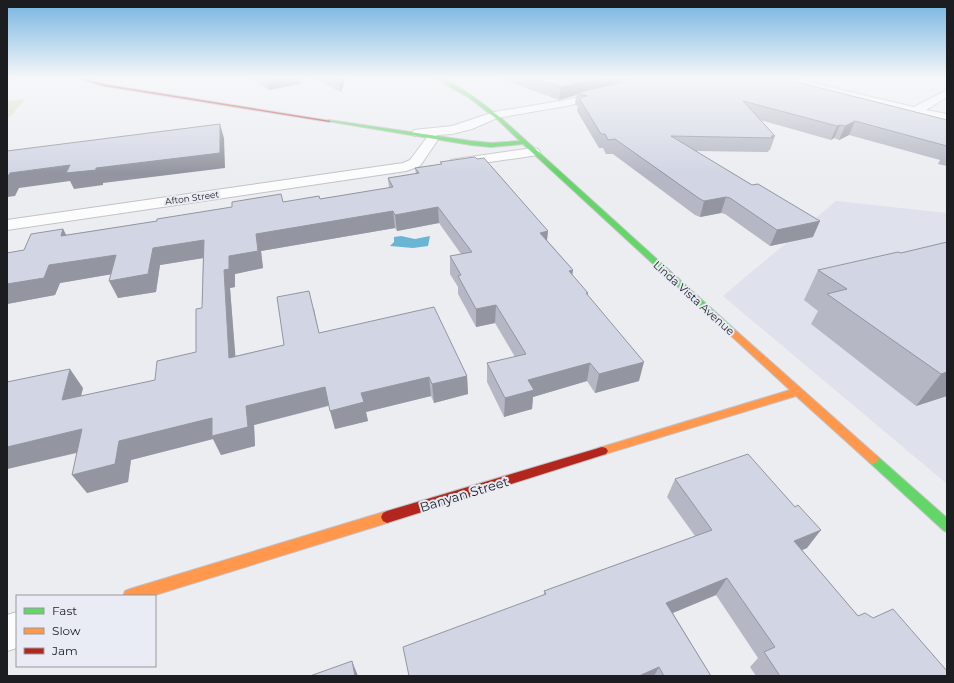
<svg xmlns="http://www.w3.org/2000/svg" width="954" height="683" viewBox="0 0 954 683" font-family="Montserrat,sans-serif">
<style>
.built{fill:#dfe2ed}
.green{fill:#d8dabe}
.water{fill:#6ab4d4}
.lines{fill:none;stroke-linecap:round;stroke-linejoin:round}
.street-casing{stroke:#c2c3c6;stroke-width:2}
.fast-casing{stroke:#c2c3c6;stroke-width:2}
.slow-casing{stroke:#c2c3c6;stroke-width:2}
.jam-casing{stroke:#c2c3c6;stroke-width:2}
.street{fill:#fcfcfd;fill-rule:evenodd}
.fast{fill:#63d668;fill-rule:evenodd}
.slow{fill:#ff974d;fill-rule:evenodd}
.jam{fill:#b3261e;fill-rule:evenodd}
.wall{fill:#b5b8c4}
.shaded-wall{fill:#9396a0}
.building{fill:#d2d6e4;stroke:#9396a0}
.labels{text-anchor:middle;stroke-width:4;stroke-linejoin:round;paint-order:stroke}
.far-street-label{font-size:9px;fill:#1c1d20;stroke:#e9ecf4}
.street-label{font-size:11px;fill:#1c1d20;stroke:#e9ecf4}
.near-street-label{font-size:13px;fill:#1c1d20;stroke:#e9ecf4}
</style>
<rect width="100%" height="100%" fill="#ecedf1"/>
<path class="built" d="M836 201 947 213V484L723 296Z"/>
<path class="green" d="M25 99 10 117H7V101Z"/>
<path class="water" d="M401 236 415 239 430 236 428 246 413 248 390 246 394 242V237Z"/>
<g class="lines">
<g class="street-casing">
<path id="street" d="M773 78H790L914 107 947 90V97L926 110 947 114V122L775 80Z
M604 91 609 94 608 96 566 106 497 118 472 129 452 134 436 135 439 138 420 166 406 171 7 230V220L403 163 410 160 428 136H414L412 133 414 130 452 126 494 112 566 100Z
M533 148 538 149 540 152 538 155 456 167 451 166 449 163 451 160 456 159Z
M17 612V648L7 651V615Z"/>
</g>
<g class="fast-casing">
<path id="fast" d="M434 78C451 77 487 107 501 118L734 329 735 331 734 333H728L523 144 491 147 471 145 327 121 329 120 471 141 491 143 520 141 498 120 468 97Z
M873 454 877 456 947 518V532L943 530 869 462 867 459 869 456Z"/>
</g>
<g class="slow-casing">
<path id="slow" d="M731 328 734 329 877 456 879 459 877 462 873 464 869 462 796 396 602 455 598 454 596 451 598 448 602 447 790 390 728 333 727 331 728 329Z
M387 511 391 513 393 517 391 521 387 523 152 596H123L125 591 130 589Z"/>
</g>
<g class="jam-casing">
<path id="jam" d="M77 78H83L103 84 331 121 329 122 103 86Z
M602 447 606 448 608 451 606 454 387 523 383 521 381 517 383 513 387 511Z"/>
</g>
<use href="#street" class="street"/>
<use href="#fast" class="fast"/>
<use href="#slow" class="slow"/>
<use href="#jam" class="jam"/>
</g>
<path class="wall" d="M249 78H299L300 84 269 90Z
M313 78H346L341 92Z
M498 78H781L947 120V166L938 164 940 160 849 135 839 140 834 138 831 140 760 120 775 136 770 150H769L768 152 696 151 813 237 770 246 725 214 721 213 700 217 695 215 613 154H606L603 148H599L577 111 578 106 575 105 576 95 559 100Z
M440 162 548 231 547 240 573 270 572 275 588 293V296L639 381 595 393 587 381 533 397 532 409 504 417 487 382V363L515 357 495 323 476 327 458 294V287L450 274V256L461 254 439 223 397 231 395 228 261 251 263 268 235 274V287L230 288 235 356 284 345 314 308 319 333 467 376 468 394 434 403 431 396 366 412 368 421 335 429 329 406 254 425 255 446 221 455 213 439 131 460 128 482 87 493 77 453 7 469 83 388 81 396 155 380 196 352 202 308 203 258 160 265 156 292 118 298 111 274 60 283 55 295 7 304V253L24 250 63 229 66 235 283 202 320 199 389 188 388 178 416 174 415 168 441 164Z
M947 242V396L916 406 811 324 818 311 804 300 818 270 901 253Z
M675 479 807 548 802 550 858 616 947 676H756L750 667 758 658 716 595 673 613 711 676H409L544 594V591L695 536 667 497Z"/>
<path class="shaded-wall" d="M7 78H12L7 83Z
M270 78H299L300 84 269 90 266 79Z
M340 78H346L341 92 339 80Z
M602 78H649L577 93 576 95 559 100 561 87Z
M855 121 849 135 839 140 845 126Z
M220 124 224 138 225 168 103 183V185L74 189 70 181 19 188 15 196 7 197V178L10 173 70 165 96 168Z
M840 125 834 138 831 140 837 126Z
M726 197 721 213 700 217 704 201Z
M438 207 439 223 397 231 395 215Z
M393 211 395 228 261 251 263 268 235 274V287L230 288 237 376 229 358 224 270 229 256 256 234Z
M820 221 813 237 770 246 777 230Z
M63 229 72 246 61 236Z
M548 231 546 248 540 233Z
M204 240 210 257 160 265 156 292 118 298 109 281 153 248Z
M116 255 125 272 60 283 55 295 7 304V284L49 265Z
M573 270 570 288 569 271Z
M496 305 495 323 476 327V309Z
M644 362 639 381 595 393 599 374Z
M590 363 587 381 533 397 532 409 504 417 505 398 528 380Z
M70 369 83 388 75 419 62 400Z
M947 372V396L916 406 941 374Z
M467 376 468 394 434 403 432 384Z
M429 377 431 396 366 412 368 421 335 429 330 411 361 393Z
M325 387 330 405 254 425 255 446 221 455 213 439 131 460 128 482 87 493 72 475 119 441 246 406Z
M82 429 96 448 7 469V447Z
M821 530 807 548 781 559 794 541Z
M727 578 716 595 658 619 666 603Z
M352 661 358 676H355Z
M659 667 654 676H639Z"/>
<path class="building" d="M334 78H340L339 80Z
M532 78H602L561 87Z
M639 78H781L947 120V146L855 121 845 126 840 125 837 126 743 101 775 136H771L773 138 671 136 752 185 758 184 820 221 777 230 730 198 726 197 704 201 700 199 615 139 608 140 605 134H601L579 98 587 96 577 93Z
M220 124V153L96 168V170L66 173 70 165 10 173 7 178V151Z
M475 157 477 159 484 158 548 231 540 233 573 270 569 271 588 293H586L644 362 599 374 590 363 528 380 534 390 505 398 487 363 526 354 496 305 476 309 458 276 461 275 450 256 472 252 438 207 395 215 393 211 256 234 258 251 229 256V269L224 270 229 358 284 345 277 297 309 291 319 333 434 307 467 376 432 384 429 377 361 393 364 402 330 411 325 387 246 406 248 427 212 436V418L119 441 115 464 72 475 82 429 7 447V382L70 369 62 400 155 380 157 361 196 352V309L202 308 204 240 153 248 148 274 109 281 116 255 49 265 44 278 7 284V253L24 250 31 234 63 229 61 236 157 221V219L232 207V202L281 194 283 202 319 196 320 199 393 187 388 178 419 173 415 168 442 164 440 162Z
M947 242V372L941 374 827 294 847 289 818 270 898 252 901 253Z
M748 454 795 507 798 505 821 530 794 541 858 616 865 613 873 618 893 609 947 671V676H780L764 652 775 647 727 578 666 603 711 676H664L659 667 639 676H409L403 647 546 594 544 591 712 530 675 479Z
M352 661 355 676H310Z"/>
<linearGradient id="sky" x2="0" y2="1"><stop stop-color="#75b4e0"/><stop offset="0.45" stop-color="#f6f7f9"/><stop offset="1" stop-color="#f6f7f9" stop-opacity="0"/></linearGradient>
<rect width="954" height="173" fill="url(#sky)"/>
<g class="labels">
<g class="far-street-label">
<text transform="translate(192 198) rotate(-8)" y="3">Afton Street</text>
</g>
<g class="street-label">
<text transform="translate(694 298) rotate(42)" y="4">Linda Vista Avenue</text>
</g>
<g class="near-street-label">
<text transform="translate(464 494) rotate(-17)" y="5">Banyan Street</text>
</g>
</g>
<rect width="954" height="683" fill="none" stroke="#1c1d20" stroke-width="16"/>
<rect x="16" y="595" width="140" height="72" fill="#e9ecf4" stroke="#97999f"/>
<rect x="24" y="608" width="20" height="6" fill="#63d668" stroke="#97999f"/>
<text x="52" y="615" font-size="12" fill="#1c1d20">Fast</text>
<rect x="24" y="628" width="20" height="6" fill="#ff974d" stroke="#97999f"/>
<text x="52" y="635" font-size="12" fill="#1c1d20">Slow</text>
<rect x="24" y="648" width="20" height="6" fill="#b3261e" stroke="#97999f"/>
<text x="52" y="655" font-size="12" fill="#1c1d20">Jam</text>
</svg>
